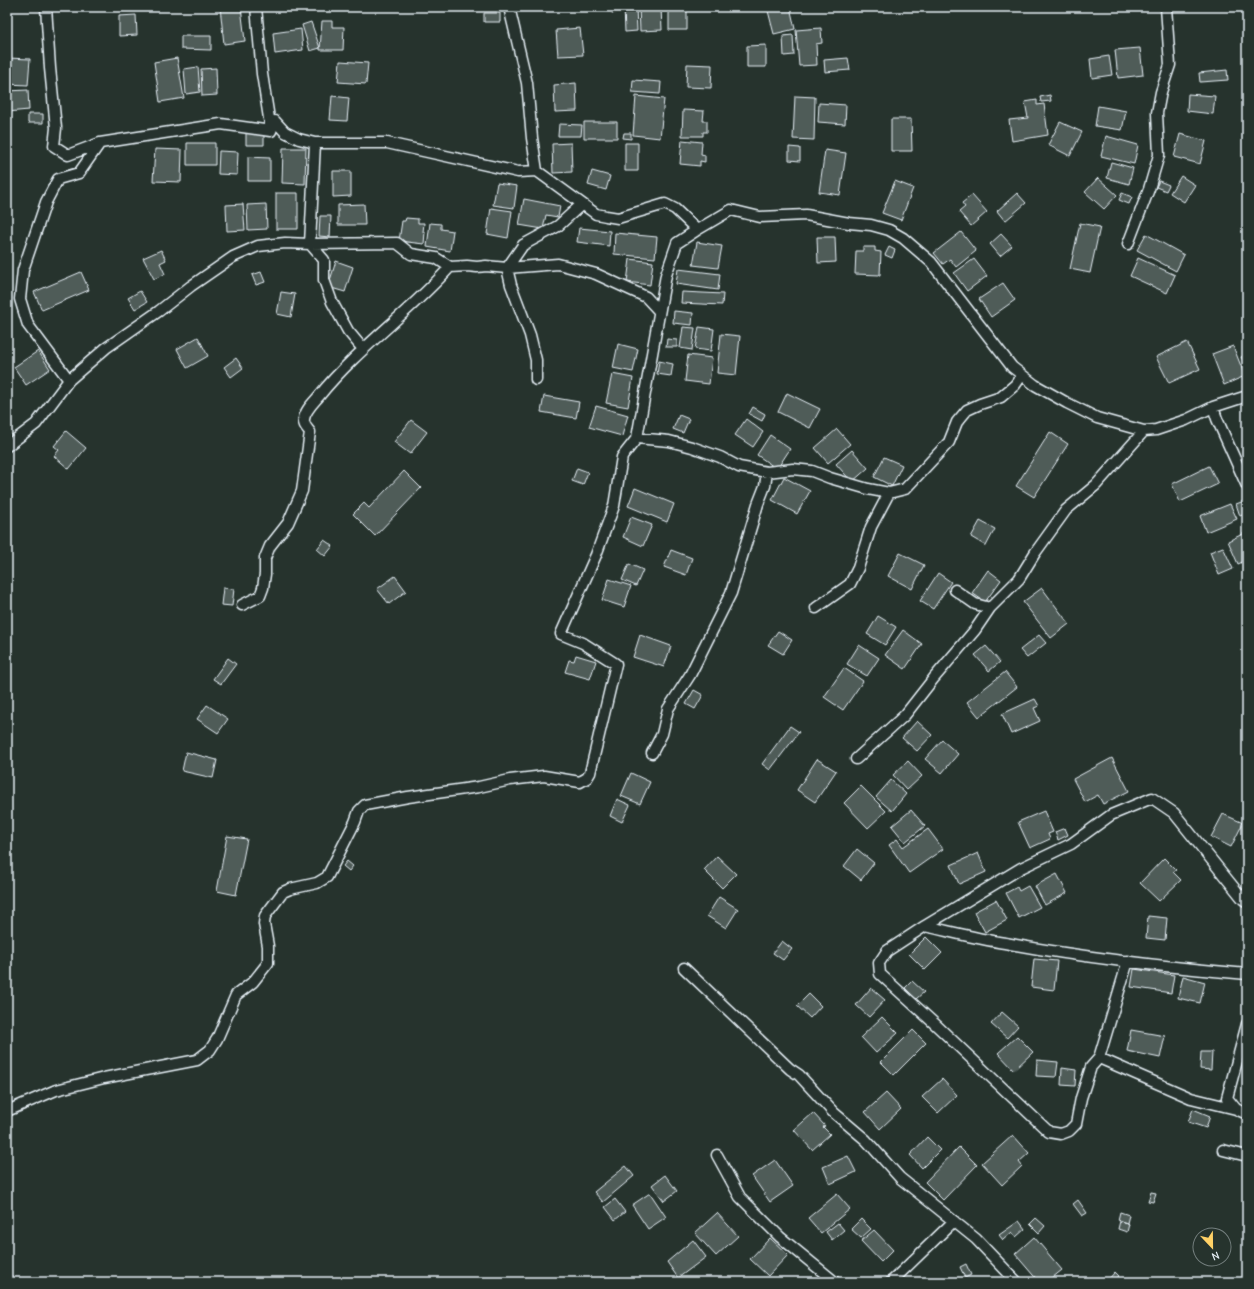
<svg xmlns="http://www.w3.org/2000/svg" width="1254" height="1289" viewBox="0 0 1254 1289" font-family="'Comic Neue',sans-serif">
<style>
.building{fill:#505c59;stroke:#e8f1f8}
.lines{fill:none;stroke-linecap:round;stroke-linejoin:round}
.minor-casing{stroke:#e8f1f8;stroke-width:13}
.minor{stroke:#26332d;stroke-width:10}
</style>
<rect width="100%" height="100%" fill="#26332d"/>
<filter id="ink" filterUnits="userSpaceOnUse"><feTurbulence type="fractalNoise" baseFrequency=".025" numOctaves="2"/><feDisplacementMap in="SourceGraphic" scale="8" xChannelSelector="R" yChannelSelector="G"/><feConvolveMatrix kernelMatrix="1 2 1 2 8 2 1 2 1" color-interpolation-filters="sRGB"/></filter>
<g filter="url(#ink)">
<path class="building" d="M220 7H241L245 41 224 44Z
M611 7H622V12L612 13Z
M624 7H636L637 31 625 32Z
M639 7H661L662 30 640 31Z
M669 7H687V30H669Z
M767 7H790L795 29 774 34Z
M886 7H925L924 10Z
M1243 7H1247V27Z
M484 13H500V22H484Z
M136 15 137 35 119 36V16Z
M322 21H332V27H344L343 50H320Z
M311 22 320 48 310 51 302 25Z
M580 28 583 55 558 56 556 30Z
M821 28 822 43 816 44 817 65 799 66 796 30Z
M301 29 303 50 275 54 273 33Z
M793 35 794 55 784 56 783 36Z
M181 36H211V50L181 49Z
M766 45V67H747V46Z
M1140 48 1143 75 1118 78 1115 50Z
M1109 56 1112 75 1092 78 1090 59Z
M7 58 30 59 28 85 7 84Z
M177 58 184 98 160 102 154 62Z
M848 58 850 70 825 72 824 60Z
M340 61 368 63 366 84 338 82Z
M687 64 712 65 711 88 686 87Z
M198 67 200 92 186 94 184 69Z
M216 68 217 95 202 96 201 69Z
M1227 70 1228 80 1200 82 1199 73Z
M633 80 661 82 660 94 632 92Z
M576 83 577 111 555 112 554 85Z
M28 90 29 110 7 112V91Z
M1188 94 1215 96 1213 114 1187 111Z
M1050 95 1051 101 1041 102 1040 97Z
M332 96 349 98 347 121 330 120Z
M636 96 664 99 660 138 633 135Z
M795 96 815 97 814 140 793 139Z
M1037 100V105L1044 104 1048 135 1012 141 1009 120 1028 118 1025 102Z
M819 103 846 105 845 124 818 122Z
M1098 106 1126 111 1122 130 1095 126Z
M683 110 704 111 703 121H707V132H703V136H682Z
M28 114H43V123H28Z
M891 119H911L912 151H891Z
M584 122H617V138H584Z
M1060 122 1082 132 1070 156 1048 145Z
M559 124 582 125 581 136H558Z
M246 131H264V145H246Z
M624 133H631V139L623 138Z
M1180 134 1206 141 1200 164 1174 157Z
M1106 136 1138 145 1134 164 1101 156Z
M682 140 702 142 701 154 705 155V162L700 161V166L680 164Z
M187 143H215V165H187Z
M571 143 572 172 553 173 552 144Z
M625 143H638V171H625Z
M789 147 800 148V161L789 160Z
M283 148H306L305 184 282 183Z
M155 149 182 150 181 182 153 181Z
M825 150 846 153 840 195 819 192Z
M219 151 238 152 237 175 218 174Z
M248 157 270 158V181H248Z
M1111 162 1133 168 1129 184 1107 178Z
M333 171H351V196L333 197Z
M592 171 610 176 606 190 588 185Z
M1181 176 1195 185 1184 202 1170 193Z
M1098 178 1117 195 1104 209 1085 192Z
M895 181 913 188 901 220 882 213Z
M1159 181 1169 185 1166 191 1156 187Z
M497 183 517 186 514 208 493 205Z
M276 193H298V229H276Z
M1017 193 1026 203 1005 221 997 211Z
M1122 193 1132 197 1129 204 1119 200Z
M972 195 987 212 971 226 959 212 965 207 962 203Z
M524 199 560 206 558 217 546 215 543 229 519 225Z
M243 204 245 230 227 231 226 205Z
M266 204 267 229 248 230 247 205Z
M364 204 365 225H338V205Z
M491 208 512 211 508 238 487 234Z
M320 216H331L330 237 319 236Z
M406 218 418 219V223H424L423 232H425L424 244 399 241 402 221H405Z
M430 223 441 224V229L453 231 450 251 427 247Z
M1080 223 1100 227 1090 273 1070 269Z
M579 228 610 231 609 246 577 242Z
M961 232 976 251 956 267 950 259 943 264 934 253Z
M615 233 657 237 655 258 614 254Z
M1001 234 1012 246 1000 256 990 244Z
M1146 234 1184 255 1176 271 1137 250Z
M817 237H835L836 262 818 263Z
M697 242 722 246 718 268 693 265Z
M863 247H875V251L881 252 880 275 855 274 856 251H863Z
M889 247 895 250 892 258 885 255Z
M161 250 166 260 160 263 165 274 154 279 143 258Z
M1138 258 1175 275 1167 293 1130 276Z
M630 259 653 262 650 285 627 282Z
M974 259 987 276 967 291 954 273Z
M336 261 353 267 345 292 328 287Z
M678 269 720 274 718 290 676 284Z
M81 272 89 290 42 310 34 292Z
M261 272 265 282 256 285 252 275Z
M1003 283 1015 300 991 317 979 299Z
M140 291 147 302 135 309 128 298Z
M281 292 295 294 291 317 277 314Z
M682 292 723 294 722 305 681 303Z
M674 311 693 313 692 325 673 323Z
M683 327 695 328 692 350 680 348Z
M699 327 714 329 711 351 695 349Z
M721 334 740 336 736 375 717 373Z
M198 337 208 356 187 368 177 349Z
M667 339 677 340V347H666Z
M1187 342 1200 369 1169 383 1156 357Z
M618 344 638 349 633 372 613 368Z
M1233 346 1245 376 1224 385 1212 354Z
M38 351 50 369 26 385 14 367Z
M1247 354V369L1241 357Z
M688 355 712 358 709 384 685 381Z
M236 358 243 368 231 377 224 367Z
M659 361 673 364 671 376 657 374Z
M612 374 633 378 628 407 606 403Z
M787 393 820 409 810 428 778 412Z
M544 396 579 402 576 418 541 412Z
M596 406 628 415 622 436 589 427Z
M753 407 765 414 762 421 749 414Z
M679 415 689 419 683 433 673 429Z
M746 419 763 432 753 447 735 435Z
M411 420 427 432 410 454 394 442Z
M837 429 850 444 828 463 815 448Z
M66 431 86 448 69 469 54 456 59 450 54 446Z
M1050 432 1068 444 1034 497 1016 486Z
M770 435 790 449 777 469 757 455Z
M852 450 868 468 852 482 836 464Z
M884 457 902 465 892 486 874 477Z
M1209 466 1218 484 1180 502 1172 484Z
M577 468 588 472 583 485 572 481Z
M404 471 421 488 375 536 353 514 364 503 369 508Z
M784 477 810 491 797 514 772 500Z
M635 488 674 504 667 522 628 506Z
M1247 500V513L1240 516 1236 504Z
M1230 504 1237 519 1206 532 1200 516Z
M631 517 652 525 643 546 623 537Z
M980 521 995 529 986 546 971 537Z
M1247 532V560L1238 564 1228 541Z
M324 540 333 546 325 556 317 549Z
M1223 547 1233 569 1219 575 1210 552Z
M671 550 692 558 686 575 664 567Z
M900 553 924 565 912 589 888 576Z
M629 564 643 570 636 586 622 580Z
M988 570 1001 580 985 602 972 593Z
M938 573 951 582 933 609 920 601Z
M395 576 406 591 389 604 377 589Z
M609 579 631 586 624 607 602 600Z
M223 588 234 589 232 606 221 605Z
M1042 588 1069 624 1051 638 1023 602Z
M878 616 896 627 885 645 867 634Z
M903 630 922 644 905 669 885 655Z
M778 631 792 640 783 654 768 645Z
M640 635 671 646 664 667 633 657Z
M1039 635 1046 643 1027 658 1020 650Z
M859 645 879 658 867 676 847 664Z
M986 646 1000 662 989 671 975 655Z
M576 655 596 661 590 679 565 672 569 660 574 661Z
M228 658 236 664 221 684 213 679Z
M844 668 863 681 843 710 824 697Z
M1005 672 1017 687 979 717 967 702Z
M694 690 703 695 695 709 686 704Z
M1035 699 1039 706 1034 708 1040 721 1011 734 1002 714Z
M207 705 228 719 218 733 197 719Z
M917 721 932 735 917 751 902 738Z
M790 726 799 732 770 770 762 764Z
M942 740 958 754 942 773 925 759Z
M186 752 217 760 213 778 182 771Z
M1112 758 1129 791 1103 804 1098 795 1085 802 1073 779Z
M817 759 836 771 815 802 797 790Z
M908 761 922 776 907 790 893 775Z
M631 773 650 782 640 804 621 796Z
M891 780 906 794 892 811 876 797Z
M861 786 886 811 868 828 844 803Z
M617 799 630 805 622 822 610 816Z
M911 810 925 826 905 842 892 826Z
M1044 811 1053 832 1048 834 1050 839 1030 848 1018 822Z
M1223 814 1243 823 1231 847 1211 837Z
M1065 828 1068 835 1058 840 1055 832Z
M928 829 943 849 909 873 889 845 897 839 903 847Z
M227 836 247 839 236 895 217 891Z
M857 849 874 863 861 880 844 866Z
M978 853 986 872 959 884 951 865Z
M717 856 736 874 722 888 704 870Z
M1164 858 1176 870 1173 872 1181 880 1159 901 1140 883Z
M347 861 353 866 349 871 343 866Z
M1057 874 1067 893 1045 905 1035 886Z
M1028 886 1040 907 1019 918 1006 893 1017 887 1019 891Z
M719 897 738 909 726 928 707 916Z
M996 900 1007 920 985 932 974 912Z
M1148 916 1167 918 1165 940 1146 938Z
M926 937 942 953 925 970 909 954Z
M782 941 792 949 783 960 773 953Z
M1034 959 1057 961 1054 990 1031 987Z
M1134 969 1174 975 1171 993 1131 987Z
M1183 976 1205 982 1200 1003 1178 998Z
M912 981 924 992 916 999 905 988Z
M871 988 885 1000 869 1017 856 1005Z
M809 994 821 1006 810 1018 797 1006Z
M1002 1012 1018 1026 1007 1038 991 1024Z
M882 1017 898 1033 876 1053 861 1037Z
M913 1030 926 1043 894 1075 881 1062Z
M1131 1030 1165 1036 1160 1058 1127 1051Z
M1017 1036 1033 1052 1014 1070 998 1053Z
M1201 1052H1212L1211 1070 1200 1069Z
M1037 1060 1058 1062 1056 1077 1036 1076Z
M1062 1068 1076 1070 1075 1086 1061 1085Z
M942 1079 957 1095 938 1113 922 1097Z
M886 1093 901 1109 880 1129 865 1112Z
M1193 1109 1210 1116 1206 1128 1188 1122Z
M813 1113 825 1126 823 1127 830 1134 812 1150 794 1130Z
M1013 1135 1029 1153 1019 1162 1022 1166 1002 1185 982 1163Z
M927 1137 940 1150 922 1168 910 1155Z
M959 1147 977 1165 943 1200 925 1182Z
M848 1156 856 1172 830 1184 823 1167Z
M775 1160 793 1186 770 1202 752 1176Z
M626 1166 634 1176 603 1202 594 1192Z
M665 1175 677 1191 664 1201 652 1185Z
M1151 1192 1156 1193 1153 1202 1148 1201Z
M650 1193 666 1217 648 1229 632 1205Z
M837 1194 850 1209 821 1233 808 1218Z
M615 1199 625 1212 615 1220 605 1207Z
M1078 1200 1087 1213 1082 1216 1073 1204Z
M1120 1212 1129 1215 1127 1223 1118 1220Z
M717 1213 738 1236 716 1256 695 1233Z
M1036 1218 1045 1226 1039 1233 1030 1224Z
M861 1219 871 1229 861 1238 851 1229Z
M1019 1221 1025 1229 1016 1237 1012 1232 1003 1240 999 1235Z
M1120 1221 1129 1224 1127 1232 1118 1229Z
M838 1223 844 1230 832 1240 826 1232Z
M874 1230 893 1250 881 1262 861 1241Z
M1034 1237 1062 1270 1047 1282H1039L1015 1254Z
M770 1238 788 1255 768 1276 750 1259Z
M693 1240 706 1257 678 1278 667 1262Z
M966 1264 971 1275 965 1278 960 1267Z
M1115 1272 1119 1276 1114 1282H1106Z"/>
<g class="lines">
<g class="minor-casing">
<path id="minor" d="M46 7 50 68 56 128 54 146 68 155 100 143 221 124 271 131
M256 7 262 74 271 131 275 121 285 132 299 139 315 143H387L518 172 537 171 596 214 606 216 618 218 665 204 675 209 697 230
M509 7 527 83 532 138 537 171
M315 143 310 244 324 260V280L332 302 348 331 363 349
M1128 244 1149 189 1159 155 1157 113 1161 92 1170 65 1166 7
M69 380 28 325 20 299 23 270 46 202 58 179 79 173 100 143
M536 380V360L530 335 511 285 507 268 523 245 558 226 582 204
M1213 407 1217 419 1247 486
M637 438 669 441 692 447 720 457 739 467 767 472 793 469 812 471 830 478 868 489 889 493 905 489 949 442 957 422 967 410 980 404 1001 397 1015 385 1022 375
M7 446 36 424 69 380 106 348 159 311 191 286 233 257 258 246 285 243 310 244 397 243 411 254 436 258 450 267 467 266 477 267 486 266 507 268 558 264 596 274 646 297 659 311
M955 590 975 604 990 608 1019 579 1035 553 1066 510 1096 485 1144 431
M242 605 260 596 263 588 265 574V558L270 546 288 523 302 491 310 432C307 428 303 425 304 419 305 410 314 402 319 396 358 348 409 313 450 267
M816 608 850 584 858 568 871 527 889 493
M652 753 662 734 668 709 690 675 731 593 758 504 765 486 767 472
M856 759 905 715 934 678 975 630 990 608
M925 926C952 932 978 939 1005 943 1085 958 1166 967 1247 974
M1128 961 1099 1058 1091 1067 1081 1098 1076 1124 1069 1131 1061 1134 1049 1132 935 1024 880 974 879 963 887 951 925 926 1021 868 1071 844 1111 815 1152 798 1174 813 1243 899 1247 902
M684 968 790 1069 799 1075 833 1112 866 1140 900 1178 976 1239 1017 1282
M1247 1024 1227 1098 1236 1109 1247 1114
M1099 1058 1191 1098 1236 1109
M7 1111 56 1090 104 1078 197 1060 210 1050 217 1039 236 995 253 982 268 963V946L264 924 265 916 283 892 290 889 317 883 327 877 355 822 359 811 365 805 408 797 479 787 510 780 544 776 580 782 587 778 590 773 616 664 583 643 561 634 596 555 614 506 622 457 637 438 666 275 677 243 697 230 731 210 760 217 806 215 849 223 871 225 889 230 903 238 931 262 1012 367 1035 385 1067 403 1097 418 1144 431 1156 430 1186 420 1213 407 1247 396
M1223 1150 1247 1156
M717 1155 740 1197 780 1237 835 1282
M891 1282 954 1221"/>
</g>
<use href="#minor" class="minor"/>
</g>
</g>
<rect width="1254" height="1289" fill="none" stroke="#26332d" stroke-width="24"/>
<rect x="12" y="12" width="1230" height="1265" fill="none" stroke="#e8f1f8" stroke-width="1.5" filter="url(#ink)"/>
<g transform="translate(1212 1247) rotate(158)"><circle r="19" fill="#26332d" stroke="#747f7e"/>
<path d="M0-3L7 15L0 10L-7 15Z" fill="#ffd166"/>
<text y="-6" font-size="11" font-weight="bold" text-anchor="middle" fill="#e8f1f8">N</text>
</g>
</svg>
